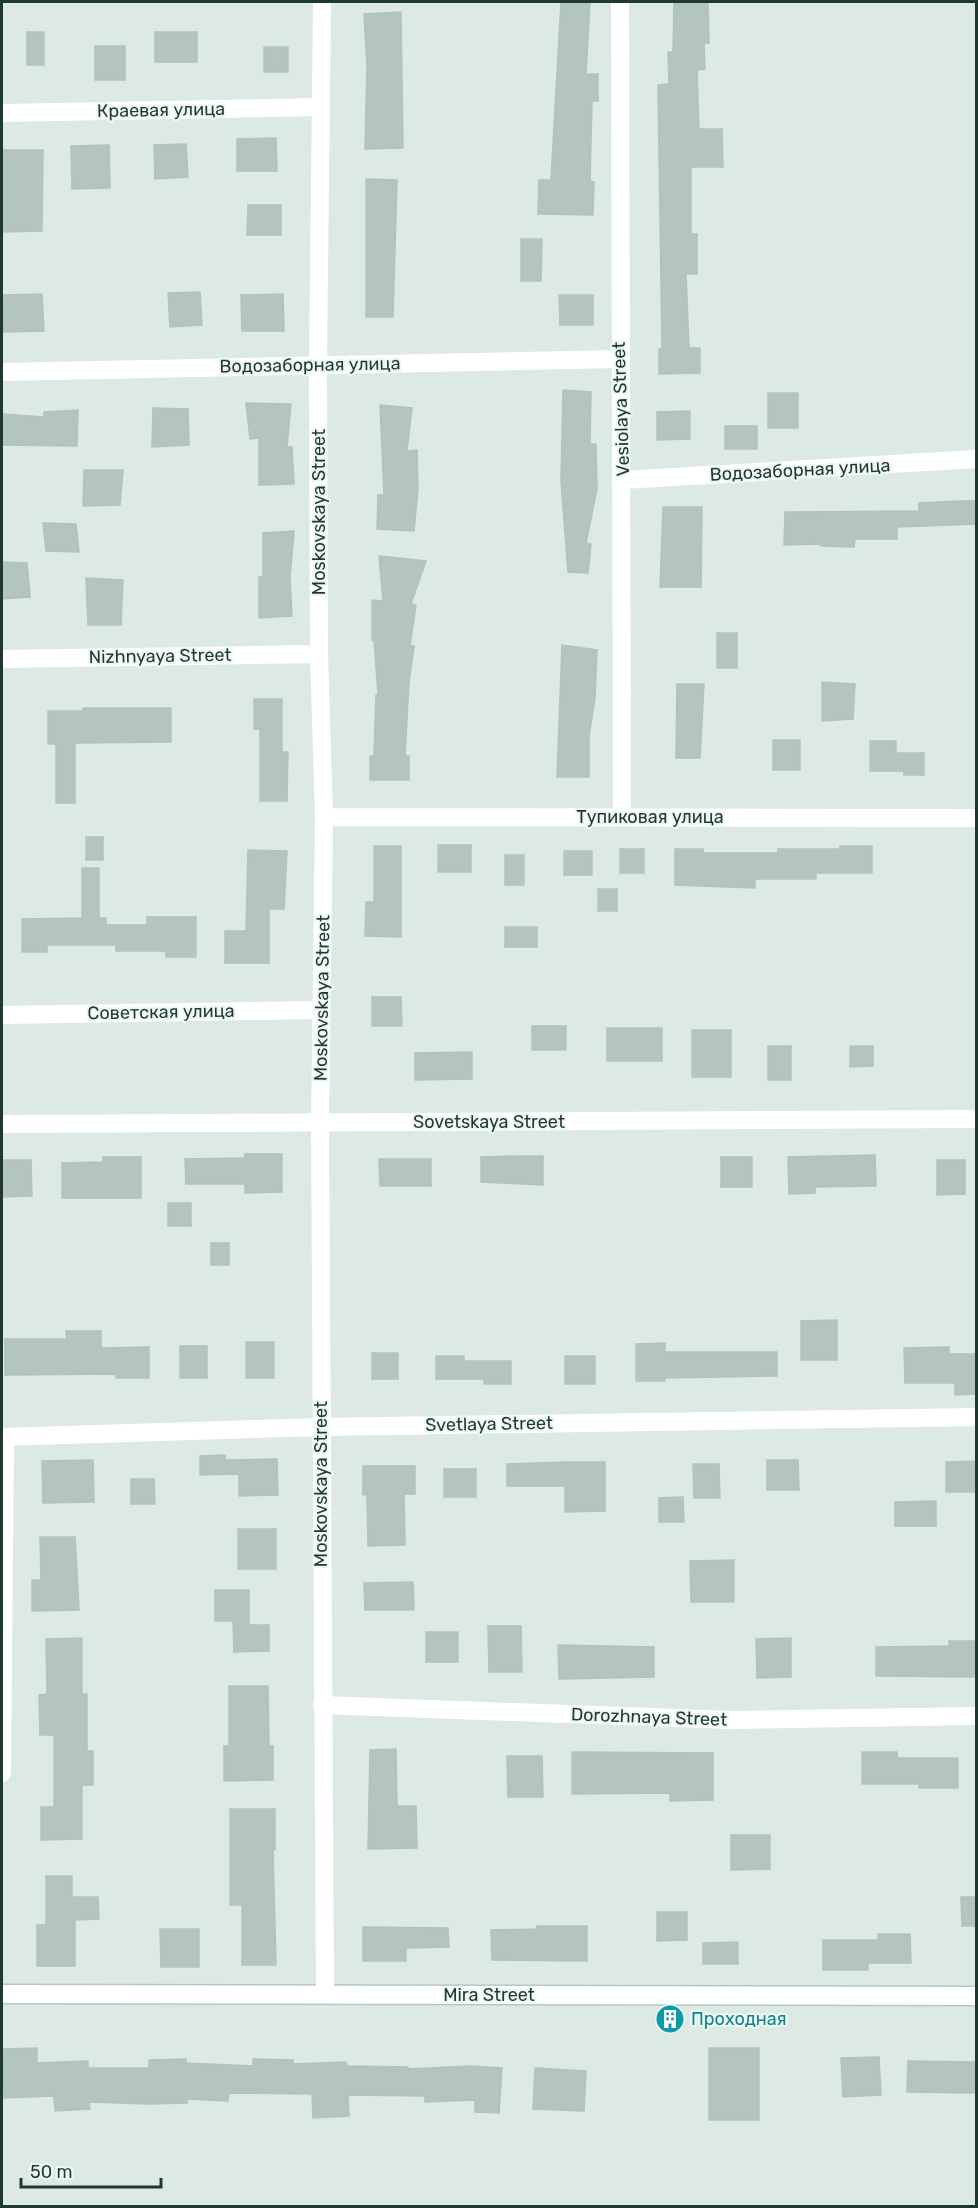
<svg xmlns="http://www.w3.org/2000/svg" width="978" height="2208" viewBox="0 0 978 2208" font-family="Rubik,sans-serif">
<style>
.building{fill:#b3c5bc;stroke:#b0c4ba;stroke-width:1.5}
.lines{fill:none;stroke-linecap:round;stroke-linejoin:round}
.secondary-casing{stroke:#b0cbbe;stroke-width:21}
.street{stroke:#fff;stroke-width:18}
.secondary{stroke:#fff;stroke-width:18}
.labels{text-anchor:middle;stroke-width:4.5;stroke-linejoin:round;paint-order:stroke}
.street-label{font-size:18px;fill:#1e3a30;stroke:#eef7f1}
.culture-label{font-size:18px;fill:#0d838f;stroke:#eef7f1;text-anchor:start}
</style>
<rect width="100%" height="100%" fill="#ddeae3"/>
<path class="building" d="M561 2H590L586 74H598V101H592L590 181 594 182 593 215 538 214 539 180H551Z
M708 2 709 43H704L705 69 697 70 699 129H722L723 167H691V234H697V274H686L689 348H700V373L659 374V349H662L658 85 669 84 668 52H673L674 3Z
M401 12 403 148 365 149 367 66 364 14Z
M27 32H44V65H27Z
M155 32H197V62H155Z
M95 46H125V80H95Z
M264 47H288V72H264Z
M276 138 277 171H237V139Z
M186 144 188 177 155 179 154 145Z
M109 145 110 188 72 189 71 146Z
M2 150H43L42 231 2 232Z
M366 179 397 180 393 317H366Z
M248 205H281V235H247Z
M521 239H542L541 281H521Z
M200 292 202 325 170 327 168 293Z
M42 294 44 331 3 332 2 295Z
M283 294 284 331H242L241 295Z
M559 295H593V325H560Z
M563 390 591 392 590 444H596L597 489 586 543 591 544 588 573 568 572 561 481Z
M768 393H798V428H768Z
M246 403 291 404 287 447H292L294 484 259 485V438L250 439Z
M380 405 412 408 407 451 417 450 418 488 414 531 377 529 378 495H384Z
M153 408 188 409 189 445 152 447Z
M78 410 77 446 2 445V414L44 417V412Z
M690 411V439L657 440V412Z
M725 426H757V449H725Z
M84 470H123L120 505 83 506Z
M961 501H976V524L897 527V539H855L854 547 821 546V544L784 545 785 512 919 511V503Z
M663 507H702L701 587H660Z
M43 523 76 524 79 552 46 551Z
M294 531 290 577 292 616 259 618V577H263V533Z
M379 556 426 561 411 604 416 605 410 646H414L409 682 405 756H409V780H370V756H374L376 695H378L374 640H372V600L383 601Z
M2 562 27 563 30 597 2 599Z
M86 578 123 580 121 625H88Z
M717 633H737V668H717Z
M562 645 597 650 595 698 589 736V777H557Z
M822 682 855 684 853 719 822 721Z
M677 684H704L700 758H676Z
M254 699H282V752H288L287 801H260V729H254Z
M83 708H171V742L75 743V803H56V744H48V711H83Z
M773 740H800V770H773Z
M870 741H896V753H924V775H904V771H870Z
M86 837H103V860H86Z
M438 845H471V872H438Z
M374 846H401V937L365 936 366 902H374Z
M840 846H872V873H816V879H755V888L675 885V849H703V853H778V849H840Z
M620 849H644V873H620Z
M248 850 287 851 284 909H269V963H225V931H246Z
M564 851H592V875H564Z
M505 855H524V885H505Z
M82 868H99V918H106V925H147V917H196V957H166V951H116V945H47V952H22V919L82 918Z
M598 889H617V911H598Z
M505 927H537V947H505Z
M372 997H401L402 1026H372Z
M532 1026H566V1050H532Z
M607 1028H662V1061H607Z
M692 1030H731V1077H692Z
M768 1046H791V1080H768Z
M850 1046H873V1066L850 1067Z
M472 1052V1079L415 1080V1053Z
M245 1154H282V1192L245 1193V1184H186L185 1159 245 1158Z
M875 1155 876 1186 815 1187V1193L789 1194 788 1157Z
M516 1156H543V1185L481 1182V1157Z
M103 1157H141V1198H62V1163L103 1162Z
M721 1157H752V1187H721Z
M379 1159H431V1186H380Z
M2 1160H31L32 1196 2 1197Z
M937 1160H965V1194L937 1195Z
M168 1203H191V1226H168Z
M211 1243H229V1265H211Z
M837 1320V1360H801V1321Z
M66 1331H101V1348L149 1347V1378H116V1374L5 1375V1339H67Z
M246 1342H274V1378H246Z
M665 1343V1352H777V1376L665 1378V1381H636V1344Z
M180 1346H207V1378H180Z
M949 1347V1354H976V1394L955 1395V1383H905L904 1348Z
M372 1353H398V1379H372Z
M436 1356H464V1361H511V1384H484V1379H436Z
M565 1356H595V1384H565Z
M225 1455V1460L277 1459 278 1495 239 1496V1474L200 1475V1456Z
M93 1460 94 1502 43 1503 42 1461Z
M767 1460H798L799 1490H767Z
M976 1461V1492H946V1462Z
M565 1462H605V1511L565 1512V1486H507V1464Z
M693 1464H719L720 1498H694Z
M363 1466H415V1494H404L405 1545 368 1546 367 1494 363 1495Z
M444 1469H476V1497H444Z
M131 1479H154L155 1504H131Z
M683 1497 684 1522H659V1498Z
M936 1501V1526H895V1502Z
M238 1529H276V1569H238Z
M40 1537H75L79 1610 32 1611V1580H41Z
M734 1560V1602H691L690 1561Z
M413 1582 414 1610H365L364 1583Z
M215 1590H249V1625H269V1651L234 1652 233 1621H215Z
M488 1626H521L522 1672H489Z
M426 1632H458V1662H426Z
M82 1638V1694H87V1751H93V1785H82V1839L41 1840V1807H54V1735H40L39 1695 47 1694 46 1639Z
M791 1638V1677L757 1678 756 1639Z
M949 1641H976V1677L876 1676V1647L949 1646Z
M558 1645 654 1647V1677L559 1679Z
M229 1686H268L269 1746H273V1780L224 1781V1746H229Z
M396 1749 397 1806H416L417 1848 368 1849 370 1750Z
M572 1752 713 1753V1800L670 1801V1793L572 1794Z
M862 1752H897V1758H958V1788H919V1784H862Z
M507 1756H542L543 1797H508Z
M230 1809H275V1850H273L276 1965H242V1905H230Z
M731 1835H770V1869L731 1870Z
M46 1876H72V1897H98L99 1919 75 1920V1966H37V1925H46Z
M961 1897H976V1926H962Z
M657 1912H687V1940L657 1941Z
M537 1926H587V1961L492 1960 491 1930 537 1929Z
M363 1927 448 1928 449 1947 406 1948V1961H363Z
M160 1929H199V1967H161Z
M878 1934H910L911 1963H868V1970H823V1940H878Z
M738 1942V1964H703V1943Z
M37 2048V2063L88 2061V2068H149V2060L186 2059V2063L253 2066V2059L293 2060V2064L346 2062 347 2066 408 2067V2069L471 2066 502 2068 499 2113 475 2112V2100L425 2102V2096L348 2095 349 2116 313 2118 312 2094 229 2093 228 2101 187 2099V2103L149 2104 89 2102 90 2109 55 2111 54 2096 4 2098 3 2049Z
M709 2048H759V2120H709Z
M879 2057 881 2095 843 2097 841 2058Z
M908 2061 976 2062V2093L907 2092Z
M535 2068 586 2071 584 2111 533 2109Z"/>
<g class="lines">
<g class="secondary-casing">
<path id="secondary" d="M2 1994 976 1996"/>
</g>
<path class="street" d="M322 2 318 365 319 654 324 817 320 1123 325 1994
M620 2 622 817
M2 113 320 107
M2 372 619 359
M623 480 976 459
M2 659 319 654
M324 817 976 818
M2 1015 321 1010
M2 1124 976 1119
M2 1437 321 1427 976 1417
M322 1705 731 1720 976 1716
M2 1773 5 1437"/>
<use href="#secondary" class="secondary"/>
</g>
<defs>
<g id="building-disc" transform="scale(1.5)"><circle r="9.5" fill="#0f9aa8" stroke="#eef7f1"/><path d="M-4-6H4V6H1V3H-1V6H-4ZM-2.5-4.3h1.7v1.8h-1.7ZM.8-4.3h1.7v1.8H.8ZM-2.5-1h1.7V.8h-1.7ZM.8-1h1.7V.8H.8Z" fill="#fff"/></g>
</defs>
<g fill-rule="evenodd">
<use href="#building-disc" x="670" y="2019"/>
</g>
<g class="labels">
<g class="street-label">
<text transform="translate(161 110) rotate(-1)" y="6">Краевая улица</text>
<text transform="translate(310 365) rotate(-1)" y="6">Водозаборная улица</text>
<text transform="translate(621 409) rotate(-92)" y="6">Vesiolaya Street</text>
<text transform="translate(800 470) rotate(-3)" y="6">Водозаборная улица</text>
<text transform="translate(319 512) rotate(-90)" y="6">Moskovskaya Street</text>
<text transform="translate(160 656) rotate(-1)" y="6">Nizhnyaya Street</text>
<text x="650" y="823">Тупиковая улица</text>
<text transform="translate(322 998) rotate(-89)" y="6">Moskovskaya Street</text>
<text transform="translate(161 1012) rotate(-1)" y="6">Советская улица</text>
<text x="489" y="1128">Sovetskaya Street</text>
<text transform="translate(489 1424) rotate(-1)" y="6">Svetlaya Street</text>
<text transform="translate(321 1484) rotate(-90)" y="6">Moskovskaya Street</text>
<text transform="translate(649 1717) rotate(2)" y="6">Dorozhnaya Street</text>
<text x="489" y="2001">Mira Street</text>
</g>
<g class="culture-label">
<text x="691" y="2025">Проходная</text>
</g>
</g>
<rect width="978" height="2208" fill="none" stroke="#1e3a30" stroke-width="6"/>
<path d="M21 2178v9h140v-9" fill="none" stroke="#1e3a30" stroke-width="3"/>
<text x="30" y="2178" font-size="18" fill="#1e3a30" stroke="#eef7f1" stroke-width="4.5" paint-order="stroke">50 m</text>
</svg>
